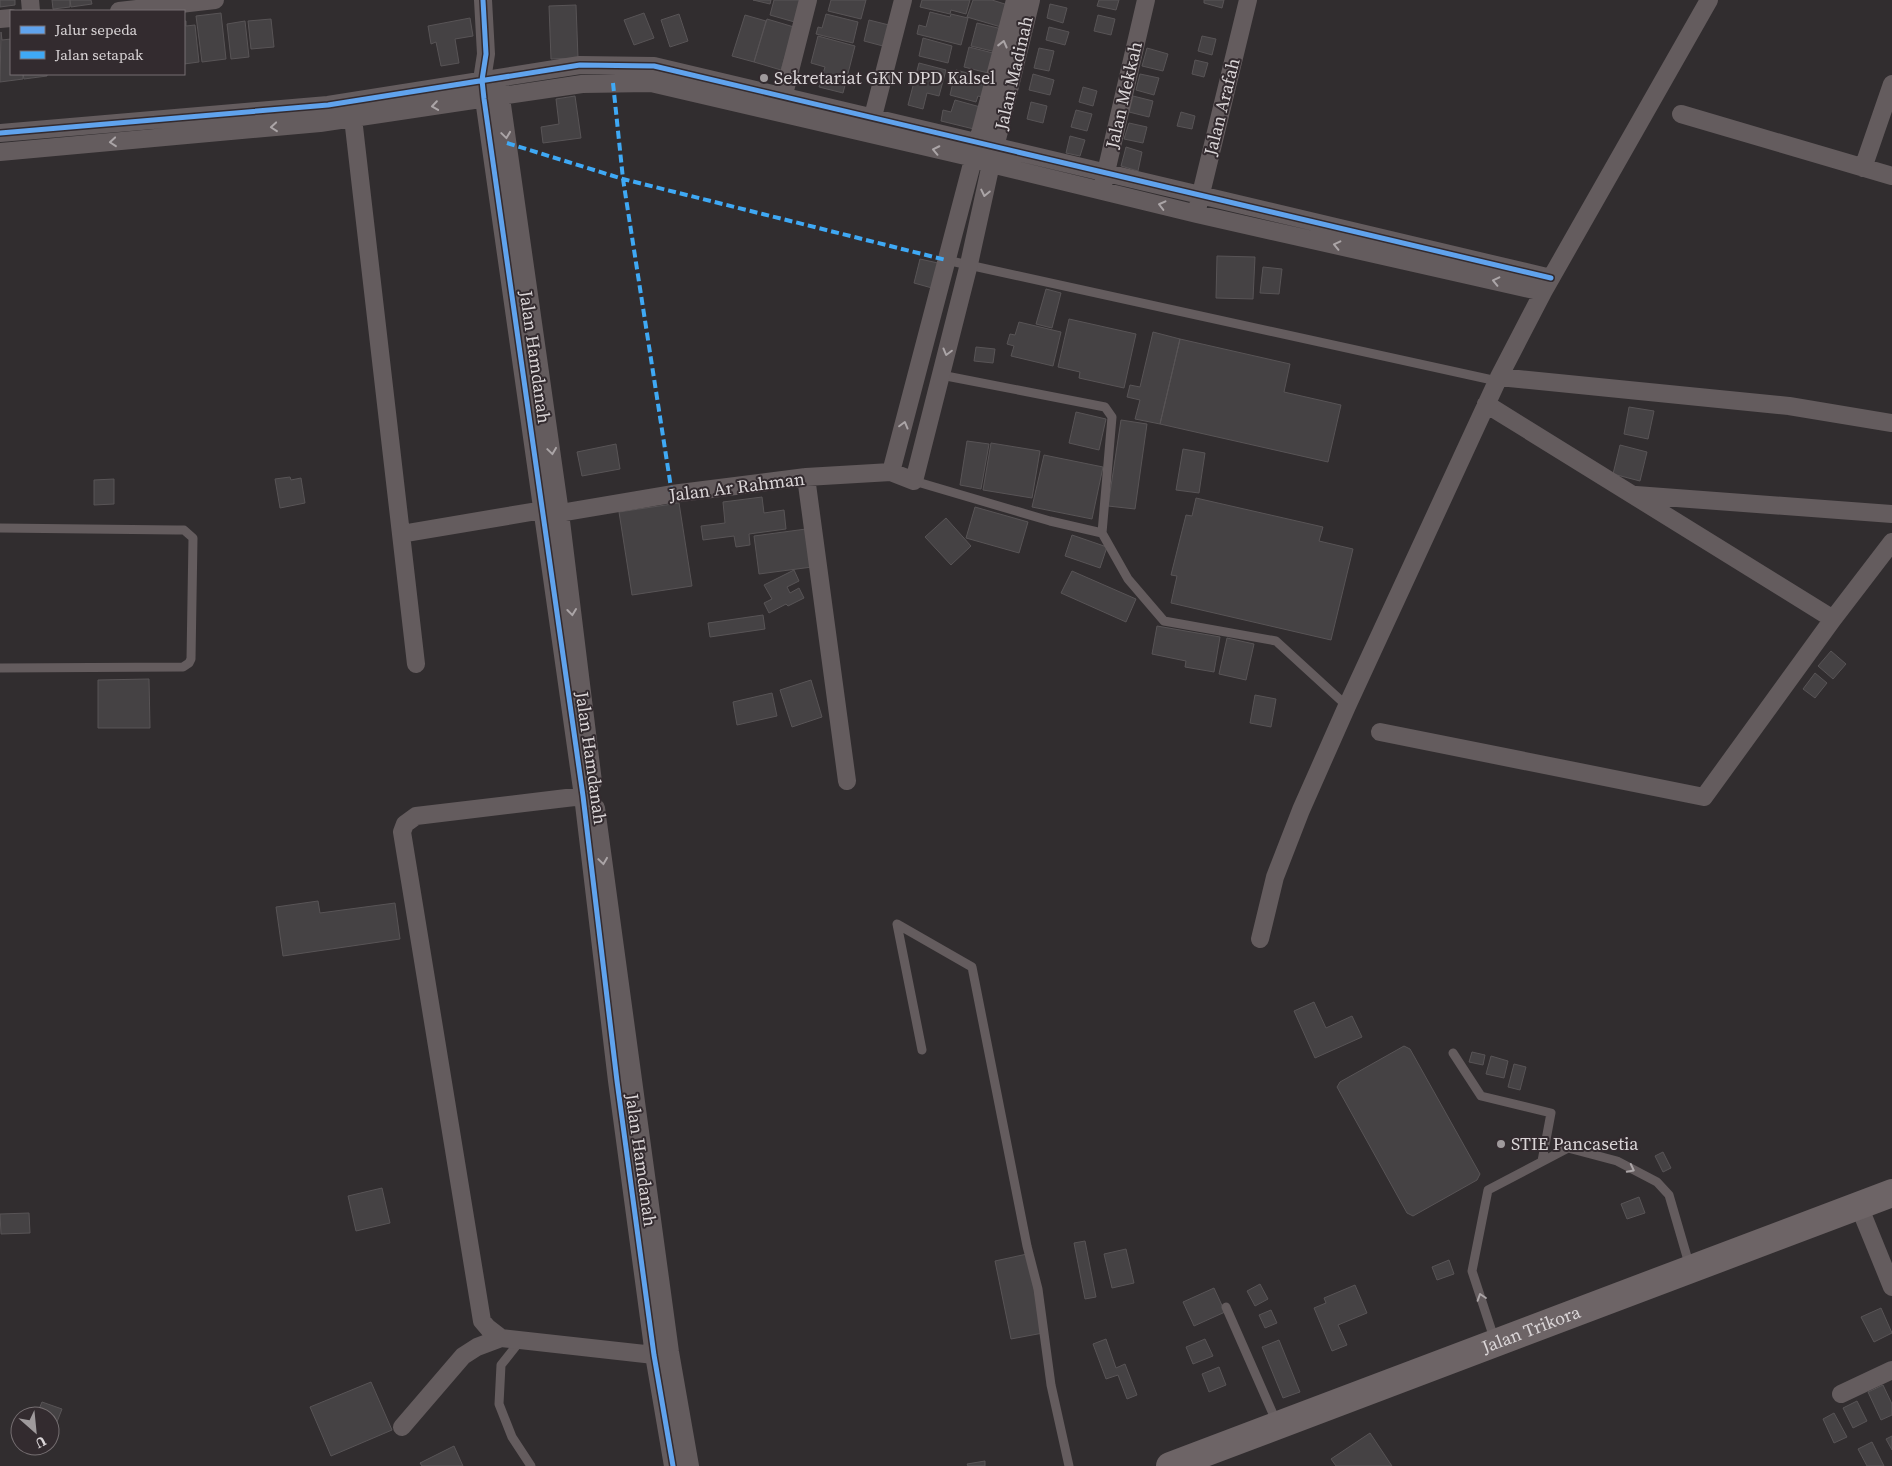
<svg xmlns="http://www.w3.org/2000/svg" width="1892" height="1466" viewBox="0 0 1892 1466" font-family="'Source Serif 4',serif">
<style>
.building{fill:#454244;stroke:#585456}
.lines{fill:none;stroke-linecap:round;stroke-linejoin:round}
.lane{stroke:#645c5e;stroke-width:9}
.street{stroke:#645c5e;stroke-width:18}
.primary{stroke:#6d6466;stroke-width:28}
.quiet{stroke:#3fa9f5;stroke-width:4;stroke-dasharray:8 4;stroke-linecap:butt}
.cycleway-casing{stroke:#332b2f;stroke-width:8}
.cycleway{stroke:#60a3ed;stroke-width:5}
.oneway{stroke:#aba5a7}
.poi-dot{fill:#9f9a9c;stroke:#332b2f;stroke-width:2}
.labels{text-anchor:middle;stroke-width:4;stroke-linejoin:round;paint-order:stroke}
.street-label{font-size:18px;fill:#dad5d7;stroke:#332b2f}
.poi-label{font-size:18px;fill:#dad5d7;stroke:#332b2f;text-anchor:start}
</style>
<rect width="100%" height="100%" fill="#312d2f"/>
<path class="building" d="M0 0H15V5L0 7Z
M52 0H70V7L53 9Z
M70 0H91L92 4 71 7Z
M753 0H771L770 4Z
M774 0H804L798 23 770 15Z
M831 0H866L861 19 828 11Z
M922 0H970L966 14 951 10 950 14 920 7Z
M973 0H992L1008 5 1001 27 967 17Z
M1099 0H1119L1116 10 1097 6Z
M1204 0H1224L1222 8 1204 3Z
M1050 4 1067 8 1063 23 1047 18Z
M576 5 578 58 551 59 549 6Z
M930 12 950 17 951 14 968 18 961 45 917 34 919 25 926 27Z
M221 13 226 59 202 62 196 16Z
M644 13 654 38 634 45 624 20Z
M679 14 688 41 670 47 661 20Z
M826 14 858 22 853 43 816 34 818 27 822 28Z
M745 15 766 21 754 62 732 56Z
M1098 15 1115 19 1111 35 1094 31Z
M470 18 473 36 455 39 459 63 441 66 436 42 431 44 428 26Z
M271 19 274 47 251 49 248 21Z
M767 19 794 27 781 70 754 62Z
M869 20 889 25 883 46 864 41Z
M184 21H186V26L195 25 199 62 184 64Z
M245 21 249 57 231 59 227 24Z
M977 23 1002 29 996 52 971 46Z
M1049 27 1069 32 1065 45 1046 40Z
M1 32 2 40 11 39V74H23V79L0 82Z
M818 36 855 46 843 93 819 87 825 67 811 63Z
M1202 36 1216 39 1212 55 1198 51Z
M923 38 952 46 948 63 919 56Z
M969 47 997 54 992 74 964 67Z
M1039 48 1054 51 1049 71 1034 68Z
M1147 48 1168 54 1163 71 1142 66Z
M1195 60 1208 63 1204 77 1192 74Z
M919 63 946 70 939 96 927 93 923 109 908 105Z
M956 70 983 77 981 84 989 86 985 98 978 96 976 102 950 95Z
M23 74H47V76L24 79Z
M1033 74 1054 80 1050 95 1029 90Z
M1140 74 1159 78 1154 95 1136 90Z
M1083 87 1097 91 1093 106 1079 102Z
M575 96 581 138 543 143 541 127 559 124 556 99Z
M1133 96 1153 101 1149 117 1129 112Z
M955 100 984 108 978 130 941 121 943 110 951 112Z
M1031 102 1047 106 1043 123 1027 119Z
M1076 110 1092 114 1087 131 1071 127Z
M1181 112 1195 116 1192 129 1177 126Z
M1129 123 1147 127 1143 143 1124 139Z
M1070 136 1085 140 1080 156 1066 153Z
M1126 147 1142 152 1138 171 1121 166Z
M1217 256 1255 257 1253 299 1216 298Z
M920 259 938 263 932 288 914 283Z
M1263 267 1282 269 1279 294 1260 293Z
M1046 289 1061 293 1052 328 1036 324Z
M1069 319 1136 334 1124 388 1079 378 1080 372 1058 367Z
M1019 322 1061 332 1053 366 1011 356 1014 346 1007 344 1010 334 1015 335Z
M1153 332 1180 339 1160 424 1135 419 1140 400 1127 397 1130 385 1140 387Z
M1180 339 1290 364 1284 392 1341 405 1328 462 1160 424Z
M976 347 995 349 993 363 974 361Z
M1629 407 1654 411 1648 439 1624 434Z
M1076 412 1106 419 1099 450 1069 443Z
M1121 420 1147 424 1135 509 1108 506Z
M967 441 989 444 981 489 960 485Z
M991 443 1040 451 1032 498 983 490Z
M616 444 620 469 582 476 577 452Z
M1620 445 1647 452 1640 481 1613 474Z
M1183 449 1205 453 1199 493 1176 490Z
M1044 455 1103 467 1092 519 1032 507Z
M290 477 291 480 301 478 305 503 280 508 275 479Z
M114 479V504L94 505V480Z
M762 497 764 513 784 510 786 529 749 534 750 545 736 547 734 536 703 540 701 526 725 523 723 502Z
M1196 498 1323 527 1319 541 1353 549 1331 640 1171 603 1177 576 1171 575 1186 515 1192 516Z
M679 503 692 586 632 595 619 512Z
M975 507 1028 522 1019 553 966 538Z
M946 518 971 546 951 565 925 537Z
M806 529 812 567 759 574 754 536Z
M1072 535 1107 547 1100 568 1065 556Z
M794 570 799 581 787 587 790 593 799 588 804 598 788 606 786 604 769 613 764 603 772 599 764 585Z
M1072 571 1136 599 1126 622 1061 593Z
M763 615 765 629 710 637 708 623Z
M1157 626 1220 637 1214 672 1185 667 1186 661 1152 654Z
M1227 638 1254 644 1246 680 1219 674Z
M1831 651 1846 664 1833 679 1818 666Z
M1815 673 1827 683 1815 698 1803 689Z
M149 679 150 728H98V680Z
M811 680 822 717 792 727 780 690Z
M772 693 777 716 737 725 733 702Z
M1255 695 1276 699 1271 727 1250 723Z
M318 901 320 913 395 903 400 939 283 956 276 907Z
M1314 1002 1326 1028 1352 1016 1362 1037 1315 1058 1294 1011Z
M1404 1046 1410 1049 1480 1174 1477 1180 1413 1216 1407 1213 1337 1087 1340 1082Z
M1472 1052 1485 1055 1483 1065 1469 1062Z
M1491 1056 1508 1061 1504 1078 1486 1074Z
M1514 1064 1526 1067 1520 1090 1508 1087Z
M1663 1152 1671 1168 1663 1172 1655 1156Z
M382 1188 390 1223 356 1231 348 1196Z
M1639 1197 1645 1213 1627 1219 1621 1204Z
M29 1213 30 1233 1 1234 0 1214Z
M1085 1241 1096 1297 1085 1299 1074 1243Z
M1126 1249 1134 1283 1112 1288 1104 1254Z
M1027 1254 1043 1333 1011 1339 995 1261Z
M1449 1260 1454 1274 1437 1280 1432 1267Z
M1260 1284 1268 1299 1255 1306 1247 1291Z
M1355 1285 1367 1313 1338 1325 1347 1345 1332 1351 1314 1308 1326 1303 1324 1298Z
M1214 1288 1225 1312 1194 1326 1183 1302Z
M1881 1308 1892 1333 1874 1342 1861 1317Z
M1271 1310 1277 1323 1265 1328 1259 1315Z
M1106 1339 1116 1368 1125 1364 1137 1395 1127 1399 1118 1375 1106 1379 1093 1344Z
M1205 1339 1213 1356 1193 1364 1186 1347Z
M1279 1340 1300 1392 1283 1398 1262 1347Z
M1219 1367 1226 1385 1209 1392 1202 1374Z
M371 1382 392 1430 331 1456 310 1407Z
M1883 1385 1892 1404V1415L1881 1420 1868 1392Z
M1857 1401 1867 1421 1853 1428 1843 1408Z
M42 1402 62 1409 50 1440V1416H36Z
M1834 1413 1847 1437 1834 1443 1823 1419Z
M1370 1433 1392 1466H1336L1331 1459Z
M1892 1436V1450L1886 1439Z
M1872 1442 1884 1466H1867L1858 1449Z
M454 1446 463 1466H422L420 1463Z
M985 1461V1466H968L967 1464Z"/>
<g class="lines">
<path class="lane" d="M946 260 1497 381
M941 375 1105 407 1112 417 1102 533
M914 481 1050 521 1102 533 1128 579 1164 621 1276 641 1347 706
M0 528 176 530H184L193 538 191 659 189 663 183 667 0 668
M922 1050 897 924 972 967 1027 1246 1038 1289 1051 1385 1069 1466
M1453 1053 1481 1096 1551 1113 1542 1161
M1226 1307 1277 1423
M520 1341 501 1365 499 1404 512 1437 531 1466
M1495 1341 1472 1271 1488 1190 1568 1148 1617 1161 1657 1182 1669 1195 1690 1267"/>
<path class="street" d="M30 0 31 11
M483 0 486 54 482 80 484 99 583 796 617 1081 654 1355 673 1466
M119 11 215 0
M0 19 11 18
M499 84 560 513 593 782
M781 106 808 0
M1681 114 1892 176
M353 118 416 664
M870 128 903 0
M0 133 328 105 580 65 654 66 1551 278
M0 152 320 123 582 84 651 83 974 158 991 164 1197 214 1543 292
M1863 168 1892 84
M1103 185 1146 0
M1198 206 1248 0
M1499 377 1789 406 1892 423
M1486 404 1833 619 1892 542
M891 472 1015 0
M806 477 847 781
M1636 495 1892 514
M401 534 543 510 560 513 672 494 806 477 891 472 914 481 969 264 991 164 1031 0
M1380 732 1704 797 1833 619
M596 808 670 1352 690 1466
M1260 939 1275 877 1301 810 1347 706 1499 377 1543 292 1709 0
M1859 1206 1892 1287
M501 1338 488 1328 482 1321 402 832 405 824 416 816 583 796
M1841 1394 1892 1370
M402 1427 463 1356 477 1347 501 1338 654 1355 665 1353"/>
<path class="primary" id="s1" d="M1170 1466 1892 1193"/>
<path class="quiet" d="M613 83 623 179 672 494
M507 143 623 179 946 260"/>
<g class="cycleway-casing">
<path id="cycleway" d="M483 0 486 54 482 80 484 99 583 796 617 1081 654 1355 673 1466
M0 133 328 105 580 65 654 66 1551 278"/>
</g>
<use href="#cycleway" class="cycleway"/>
</g>
<defs><path id="oneway-chevron" d="M-2-3.5L2.5 0L-2 3.5" fill="none" stroke-width="1.6" stroke-linecap="round" stroke-linejoin="round" transform="scale(1.25)"/></defs>
<g class="oneway">
<use href="#oneway-chevron" transform="translate(1003 44) rotate(-76)"/>
<use href="#oneway-chevron" transform="translate(435 106) rotate(172)"/>
<use href="#oneway-chevron" transform="translate(274 127) rotate(175)"/>
<use href="#oneway-chevron" transform="translate(506 135) rotate(82)"/>
<use href="#oneway-chevron" transform="translate(113 142) rotate(175)"/>
<use href="#oneway-chevron" transform="translate(936 150) rotate(-168)"/>
<use href="#oneway-chevron" transform="translate(985 193) rotate(102)"/>
<use href="#oneway-chevron" transform="translate(1162 205) rotate(-166)"/>
<use href="#oneway-chevron" transform="translate(1337 245) rotate(-167)"/>
<use href="#oneway-chevron" transform="translate(1496 281) rotate(-167)"/>
<use href="#oneway-chevron" transform="translate(947 352) rotate(105)"/>
<use href="#oneway-chevron" transform="translate(904 425) rotate(-75)"/>
<use href="#oneway-chevron" transform="translate(552 451) rotate(82)"/>
<use href="#oneway-chevron" transform="translate(572 612) rotate(83)"/>
<use href="#oneway-chevron" transform="translate(603 861) rotate(82)"/>
<use href="#oneway-chevron" transform="translate(1631 1169) rotate(27)"/>
<use href="#oneway-chevron" transform="translate(1481 1297) rotate(-108)"/>
</g>
<g class="poi-dot">
<circle cx="764" cy="78" r="5"/>
<circle cx="1501" cy="1144" r="5"/>
</g>
<g class="labels">
<g class="street-label">
<text transform="translate(1014 73) rotate(-77)" y="6">Jalan Madinah</text>
<text transform="translate(1124 95) rotate(-77)" y="6">Jalan Mekkah</text>
<text transform="translate(1222 107) rotate(-76)" y="6">Jalan Arafah</text>
<text transform="translate(535 357) rotate(82)" y="6">Jalan Hamdanah</text>
<text transform="translate(737 487) rotate(-7)" y="6">Jalan Ar Rahman</text>
<text transform="translate(591 758) rotate(82)" y="6">Jalan Hamdanah</text>
<text transform="translate(641 1160) rotate(82)" y="6">Jalan Hamdanah</text>
<text dy="6" stroke="none"><textPath href="#s1" startOffset="386">Jalan Trikora</textPath></text>
</g>
<g class="poi-label">
<text x="774" y="84">Sekretariat GKN DPD Kalsel</text>
<text x="1511" y="1150">STIE Pancasetia</text>
</g>
</g>
<rect x="10" y="10" width="175" height="65" fill="#332b2f" stroke="#766f72"/>
<rect x="20" y="26" width="25" height="8" fill="#60a3ed" stroke="#766f72"/>
<text x="55" y="35" font-size="15" fill="#dad5d7">Jalur sepeda</text>
<rect x="20" y="51" width="25" height="8" fill="#3fa9f5" stroke="#766f72"/>
<text x="55" y="60" font-size="15" fill="#dad5d7">Jalan setapak</text>
<g transform="translate(35 1431) rotate(153)"><circle r="24" fill="#332b2f" stroke="#766f72"/>
<path d="M0-4L9 19L0 12L-9 19Z" fill="#9f9a9c"/>
<text y="-8" font-size="14" font-weight="bold" text-anchor="middle" fill="#dad5d7">U</text>
</g>
</svg>
